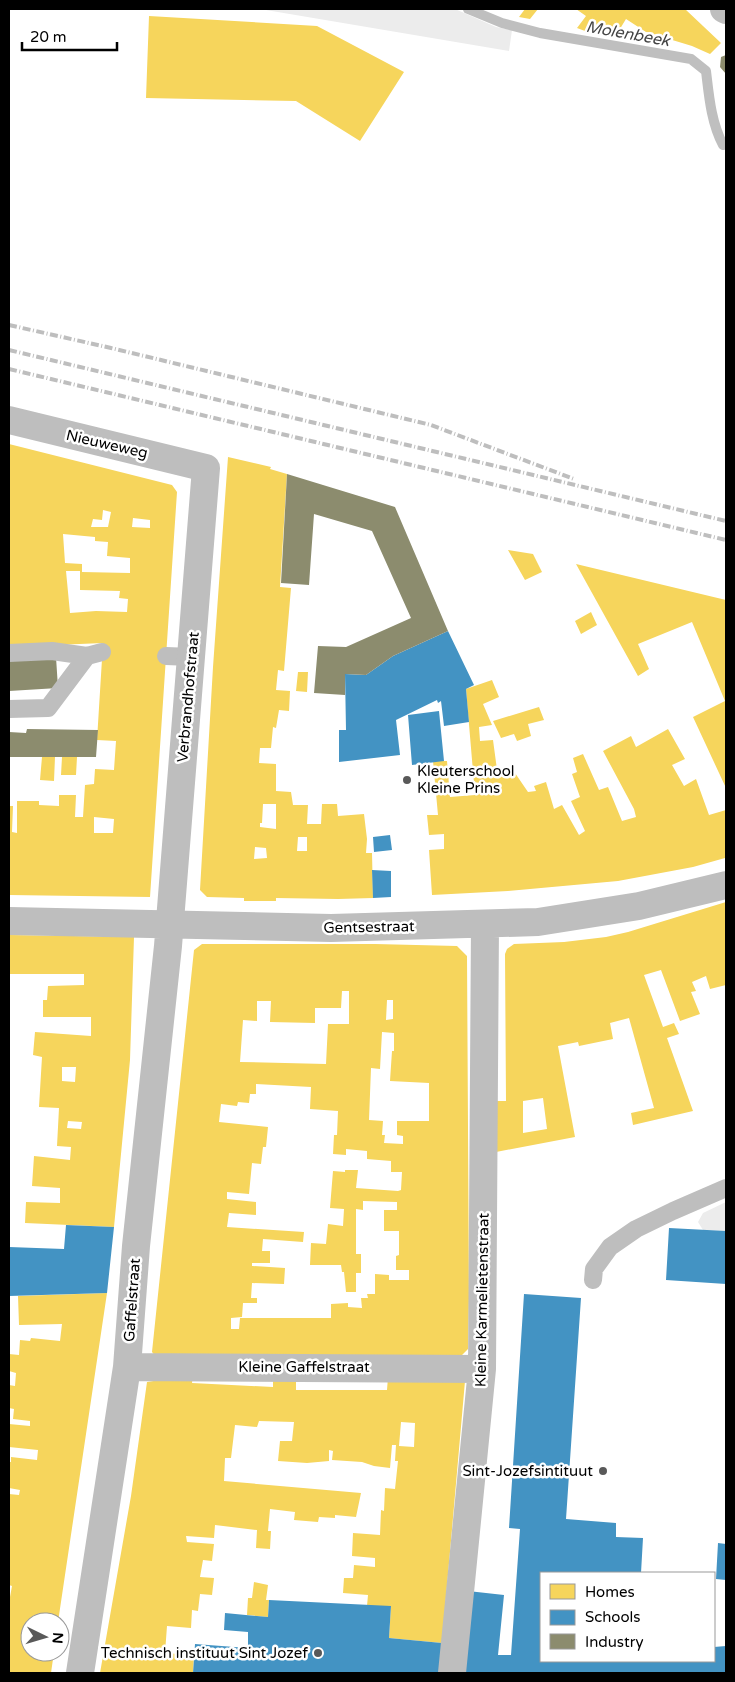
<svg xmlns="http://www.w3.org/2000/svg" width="735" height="1682" viewBox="0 0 735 1682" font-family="'Varela Round',sans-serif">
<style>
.green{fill:#ececec}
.homes{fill:#f6d55c;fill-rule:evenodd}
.schools{fill:#4393c3}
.industry{fill:#8c8c6e}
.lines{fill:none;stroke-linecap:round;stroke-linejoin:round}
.stream{stroke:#bfbfbf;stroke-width:10}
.service{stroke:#bebebe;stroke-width:18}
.minor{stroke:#bebebe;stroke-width:28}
.rail{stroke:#bebebe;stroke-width:4;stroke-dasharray:8 2.5 1 2.5;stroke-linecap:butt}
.poi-dot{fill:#595959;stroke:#fff;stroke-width:2}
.labels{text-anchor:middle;stroke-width:5;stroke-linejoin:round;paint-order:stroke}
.street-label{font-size:15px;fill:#000;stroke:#fff}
.poi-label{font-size:15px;fill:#000;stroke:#fff;text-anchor:end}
.water-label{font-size:16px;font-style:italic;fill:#444;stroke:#fff}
</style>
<rect width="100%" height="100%" fill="#fff"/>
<path class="green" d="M260 9H455L496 27 512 30 509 51Z
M726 1202V1231L703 1230 698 1222 703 1213Z"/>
<path class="homes" d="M525 9H538L530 19 519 17Z
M576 9H685L721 43 710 54 692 46 646 32 626 19 615 37 600 25 593 34 577 28 586 16Z
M149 16 317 26 404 72 360 141 296 101 146 98Z
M9 444 172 485 177 492 150 897 9 895V806H13L12 832 17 833V801H39V805L59 806V795H76L75 817H83L85 785 94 784 95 769 114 770 116 741 97 740 103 643 9 647ZM103 510 111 512 108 527H91L93 519 102 520ZM133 518 150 520V528L132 527ZM63 534 95 537V541L108 542 107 556 130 558V573L82 572V564L65 563ZM66 571H80V590L120 591 119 598 128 599 127 612 96 611 70 613ZM94 817 114 819 113 833H94Z
M228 457 271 467 270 469 287 474 280 587 291 588 284 671 278 670 276 690 290 691 289 711 279 710 276 728 273 727 271 748H260L259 763 276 764V791L291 792 293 805H308L307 824H321L322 804H337L338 816 364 814 367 839 366 853H372L373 898 338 899 276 898V901H244V898L207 897 200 890 213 667ZM263 804H276V829L260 827V823H262ZM298 837H307V851H297ZM255 847 266 848 267 858 254 859Z
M508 550 533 554 542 572 525 580Z
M576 564 726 600V788L693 717 725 701 692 622 638 644 649 669 638 676Z
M591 612 597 625 581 634 575 621Z
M298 672H308L307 692 296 691Z
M492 680 499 697 483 704 492 725 479 727 480 741 493 740 498 777 515 773 528 792 536 791 534 786 546 782 554 809 562 805 579 835 585 831 571 801 580 797 572 774 577 772 573 758 583 754 599 790 608 787 622 821 636 817 634 809 603 751 631 736 636 747 668 729 685 759 672 765 684 786 696 779 709 815 726 810 725 858 693 867 618 881 508 891 432 895 429 850 444 849V834L429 835 427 815H438L433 761H447L450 797 475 795 466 689Z
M539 707 544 720 528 724 531 736 517 741 514 734 501 738 493 721Z
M42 757H55L54 781 40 780Z
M62 757H77L76 775H61Z
M726 902V985L710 989 706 976 692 982 696 991 691 992 700 1014 680 1021 661 970 644 975 663 1027 674 1023 679 1034 667 1038 693 1111 633 1125 631 1113 654 1108 629 1018 610 1023 613 1039 579 1046 578 1042 558 1046 575 1137 496 1152 493 1101H506L505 954 507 949 514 944 564 942 606 937 628 932ZM543 1098 547 1129 523 1133V1101Z
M10 935 134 937 130 1060 114 1227 25 1223 26 1202 60 1203V1188L32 1186 34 1156 70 1160 71 1147 57 1146 59 1108 39 1107 42 1057 33 1055 35 1032 91 1036V1017H43V1000H47L48 986 84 985V974H9ZM62 1067H76L75 1082 62 1081ZM68 1121 82 1122 81 1129 67 1128Z
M202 944H375L457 946 467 956 469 1298 468 1349 461 1356 157 1358 152 1352 194 950ZM342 991H349V1024H328L326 1064 240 1062 243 1020 257 1021V1001H271L270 1022 315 1023V1008H341ZM387 1000H393V1019L386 1020ZM382 1032 394 1033V1051H392L390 1081 429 1083V1121H397V1135L403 1136V1144L384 1143 385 1135H382L383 1121 369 1120 371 1068 380 1069ZM256 1084 311 1087 310 1109 338 1111 337 1135H334L333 1154 346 1155V1149L367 1151V1159L391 1161V1172H402L401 1190 398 1191 356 1188 358 1170H345V1172L333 1171 330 1208 344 1209 343 1226 328 1224 326 1244 311 1243 310 1265H341L342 1272H344L346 1292H356V1273H361V1254H356V1209L363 1210V1201L397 1202V1210H384V1231H399V1255L396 1256V1270H409V1280H389V1275L375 1274V1294H367L368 1298H361L362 1308 348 1307V1303L331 1304V1318H240L239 1329H231V1318L242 1317 243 1303H257V1298H251L252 1283 284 1284 285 1268 252 1266V1263H270V1251H262L263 1239 303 1242 304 1232 227 1227 229 1213 256 1215V1202L227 1199V1192L249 1194 252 1163 261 1164 263 1147H266L268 1127 219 1122 221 1104 237 1106 238 1102 249 1103 250 1094H256Z
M107 1293 58 1622H30V1652H54L51 1673H9V1597H10L12 1586 9 1585V1494L19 1495 20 1490 9 1488V1462H11V1457L37 1460 38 1450 9 1447V1424L30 1426V1421L13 1419 14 1409 9 1408V1385L15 1386 16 1373 9 1371V1354L19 1355 20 1340 30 1341 31 1338 60 1341 62 1324 19 1325 18 1296Z
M193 1375 192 1383 273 1387V1376L296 1377V1390H387L388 1377 465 1381 442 1643 389 1638 391 1606H367L368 1595 343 1593 344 1578H353L354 1565 375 1567V1558L352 1556 353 1533 380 1535 381 1510 384 1511 385 1488 395 1489 398 1461H395L396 1445H392L390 1468 374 1466 362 1462 332 1460 333 1451 329 1450V1461L307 1463 278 1461 280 1441H292L294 1422 259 1421 257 1427 235 1425 231 1458H225L224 1481 361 1493 356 1517 335 1515V1518L319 1517 318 1522 294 1520 295 1512 270 1509 268 1531H271L270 1549 256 1548 257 1530 215 1525 214 1538 186 1536 187 1542 214 1544 212 1561 203 1560 200 1577 214 1578 212 1595 200 1594 198 1611 192 1610 191 1628 167 1626 165 1653 194 1655 193 1673H100L131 1496 147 1382ZM401 1422 415 1423 414 1447 399 1446Z
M254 1582 268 1585 266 1600H269L268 1617 247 1615 248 1598H252Z"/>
<path class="schools" d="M448 631 474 685 466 689 469 722 444 726 441 701 438 703 437 700 396 720 400 755 339 762V730H346L345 674 366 675 393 656Z
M439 711 444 761 412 765 408 715Z
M390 835 392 850 374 852 373 837Z
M372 870 391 871V897L373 898Z
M66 1225 114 1227 107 1293 9 1296V1247L64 1249Z
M669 1228 726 1231V1284L666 1280Z
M524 1294 581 1298 566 1519 616 1523V1537L643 1538 641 1573H541V1661H714V1647L726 1646V1673H456L468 1591 504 1595 498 1655H511L520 1529 509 1528Z
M718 1543 726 1544V1580L716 1579Z
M269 1600 391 1606 389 1638 442 1643 439 1673H193L195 1644 248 1648V1632L224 1630 225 1613 268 1617Z"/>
<path class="industry" d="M726 55V74L720 67 721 57Z
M287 474 395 507 448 631 393 656 366 675 345 674V695L314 693 318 646 346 647 411 618 372 531 314 514 309 585 281 583Z
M56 657 58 688 9 691V660Z
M27 729 98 730 96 757H9V732L26 733Z"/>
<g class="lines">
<path class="stream" d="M468 9 502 23 540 33 691 59 706 71C709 96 711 122 723 145"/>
<path class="service" d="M9 653 52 651 87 656
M166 656 191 657
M9 709 48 708 87 656 102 652
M593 1280 594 1269 610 1247 636 1229 673 1211 726 1188"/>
<path class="minor" d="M724 9 726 10
M9 420 206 468 168 946 136 1246 127 1367 80 1673
M9 921 331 928 538 922 639 906 726 885
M127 1367 482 1369
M452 1673 482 1369 485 924"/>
<path class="rail" d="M9 325 111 348 431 425 574 479
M9 350 726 521
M9 369 726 540"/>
</g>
<g class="poi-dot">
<circle cx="407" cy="780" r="5"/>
<circle cx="603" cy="1471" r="5"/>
<circle cx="318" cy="1653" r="5"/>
</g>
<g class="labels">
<g class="street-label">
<text transform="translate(107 444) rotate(13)" y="5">Nieuweweg</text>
<text transform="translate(188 697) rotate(-85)" y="5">Verbrandhofstraat</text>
<text transform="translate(369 927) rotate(-1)" y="5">Gentsestraat</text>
<text transform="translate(132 1300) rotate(-86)" y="5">Gaffelstraat</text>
<text transform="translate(482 1300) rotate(-89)" y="5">Kleine Karmelietenstraat</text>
<text x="304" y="1372">Kleine Gaffelstraat</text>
</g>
<g class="poi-label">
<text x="417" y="776" text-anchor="start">Kleuterschool<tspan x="417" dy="17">Kleine Prins</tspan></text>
<text x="593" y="1476">Sint-Jozefsintituut</text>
<text x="308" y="1658">Technisch instituut Sint Jozef</text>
</g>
<g class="water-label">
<text transform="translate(628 33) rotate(10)" y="6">Molenbeek</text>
</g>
</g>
<rect width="735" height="1682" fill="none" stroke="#000000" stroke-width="20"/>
<rect x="540" y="1572" width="175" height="90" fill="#ffffff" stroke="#999999"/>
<rect x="550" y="1584" width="25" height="15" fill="#f6d55c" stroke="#999999"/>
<text x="585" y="1597" font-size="15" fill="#000000">Homes</text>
<rect x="550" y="1610" width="25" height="15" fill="#4393c3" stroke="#999999"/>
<text x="585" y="1622" font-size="15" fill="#000000">Schools</text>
<rect x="550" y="1634" width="25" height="15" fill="#8c8c6e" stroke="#999999"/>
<text x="585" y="1647" font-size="15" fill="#000000">Industry</text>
<g transform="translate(45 1637) rotate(95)"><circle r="24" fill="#ffffff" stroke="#999999"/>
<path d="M0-4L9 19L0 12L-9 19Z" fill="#595959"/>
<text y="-8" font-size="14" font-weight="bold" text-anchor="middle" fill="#000000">N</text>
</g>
<path d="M22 42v8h95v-8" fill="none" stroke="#000000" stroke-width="2.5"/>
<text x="30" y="42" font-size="15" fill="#000000" stroke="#ffffff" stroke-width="4" paint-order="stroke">20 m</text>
</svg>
